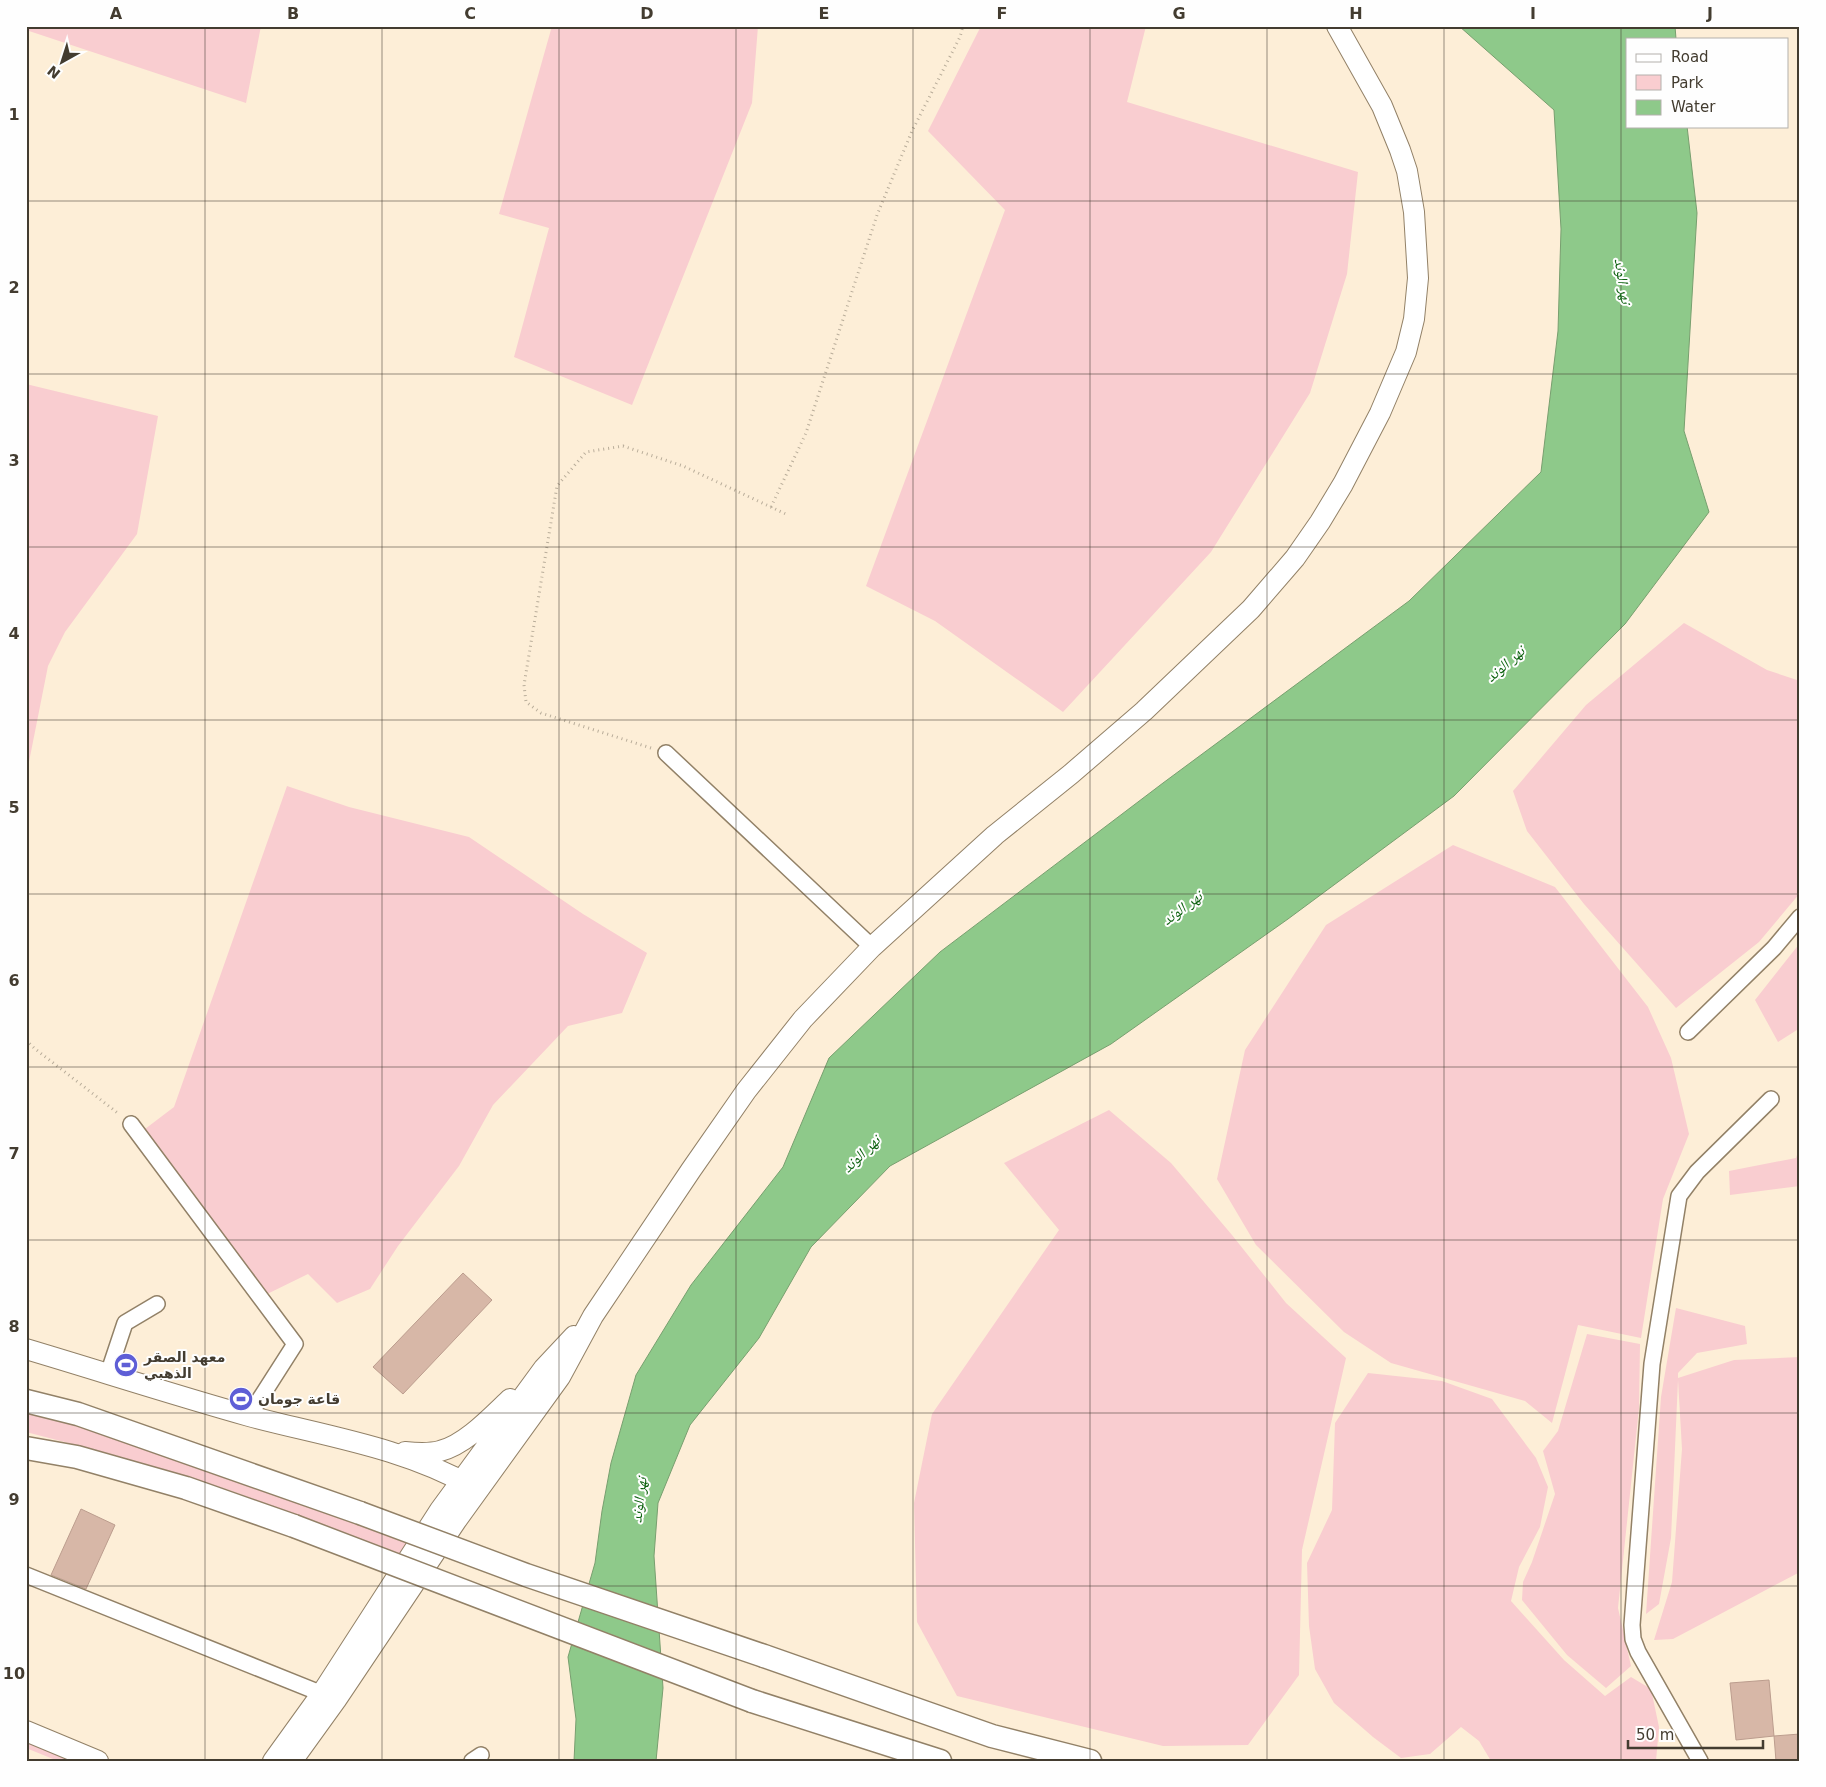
<svg xmlns="http://www.w3.org/2000/svg" width="1826" height="1787" viewBox="0 0 1826 1787" font-family="'DejaVu Sans','Noto Naskh Arabic',sans-serif">
<style>
.green{fill:#f9cdd0}
.water{fill:#8ec98a;stroke:#789f6f}
.building{fill:#d7b7a7;stroke:#bc9d8e}
.lines{fill:none;stroke-linecap:round;stroke-linejoin:round}
.street-casing{stroke:#928167;stroke-width:18}
.secondary-casing{stroke:#928167;stroke-width:22}
.primary-casing{stroke:#928167;stroke-width:25}
.path{stroke:#b9ad9a;stroke-width:3;stroke-dasharray:1 4;stroke-linecap:butt}
.street{stroke:#fff;stroke-width:15}
.secondary{stroke:#fff;stroke-width:20}
.primary{stroke:#fff;stroke-width:22}
.primary-bridge-casing{stroke:#928167;stroke-width:25;stroke-linecap:butt}
.primary-bridge{stroke:#fff;stroke-width:22}
.grid{fill:none;stroke:#433c30;stroke-width:1;stroke-opacity:0.55}
.labels{text-anchor:middle;stroke-width:4;stroke-linejoin:round;paint-order:stroke}
.poi-label{font-size:14px;font-weight:bold;fill:#433c30;stroke:#fefefe;text-anchor:start}
.water-label{font-size:15px;font-style:italic;fill:#0d620f;stroke:#fefefe}
.neatline{fill:none;stroke:#433c30;stroke-width:2}
.grid-label{font-size:16px;text-anchor:middle;font-weight:bold;fill:#433c30}
</style>
<rect width="100%" height="100%" fill="#fdeed7"/>
<path class="green" d="M26 26H261L246 103 26 30Z
M552 26H758L752 103 632 405 514 357 549 228 499 214Z
M981 26H1146L1127 102 1358 172 1347 274 1310 393 1211 552 1063 712 935 621 866 586 1005 210 928 131Z
M26 384 158 416 137 534 65 632 48 666 26 777Z
M1684 623 1767 670 1800 681V893L1759 942 1676 1008 1584 904 1527 831 1513 791 1586 705Z
M287 786 349 807 469 837 583 914 647 953 622 1013 568 1026 493 1105 459 1166 398 1246 370 1289 337 1303 308 1274 261 1297 148 1154 145 1129 174 1107Z
M1453 845 1555 887 1648 1007 1671 1058 1689 1134 1663 1199 1641 1338 1578 1325 1552 1423 1525 1401 1391 1363 1344 1332 1256 1245 1217 1179 1245 1050 1326 925Z
M1800 943V1028L1778 1042 1755 1000Z
M1109 1110 1171 1163 1232 1235 1286 1303 1346 1358 1302 1550 1299 1675 1248 1745 1163 1746 957 1696 917 1622 914 1503 932 1414 1059 1230 1004 1163Z
M1800 1145V1186L1730 1195 1729 1171 1796 1158Z
M1676 1308 1745 1326 1747 1344 1697 1353 1678 1373V1378L1734 1360 1800 1357V1572L1673 1639 1654 1640 1672 1582 1682 1449 1678 1380 1671 1538 1659 1604 1646 1614 1661 1397Z
M1587 1334 1640 1344 1639 1408 1618 1608 1631 1666 1606 1688 1567 1655 1522 1600 1523 1582 1532 1562 1555 1494 1543 1451 1558 1431Z
M1368 1373 1442 1381 1492 1399 1536 1458 1548 1487 1540 1527 1519 1567 1511 1601 1564 1660 1605 1696 1631 1677 1651 1689 1659 1727 1656 1761H1491L1479 1741 1461 1727 1430 1754 1401 1758 1373 1737 1334 1703 1315 1669 1309 1626 1307 1563 1332 1510 1335 1423Z
M29 1407 225 1475 427 1551 421 1564 356 1537 229 1490 111 1454 26 1432Z
M26 1742 71 1761H58L26 1748Z"/>
<path class="water" d="M1459 26H1675L1676 39H1627V126H1687L1697 213 1684 431 1709 512 1625 624 1454 796 1288 919 1111 1044 890 1166 811 1247 759 1338 690 1425 658 1503 654 1556 663 1688 656 1761H574L576 1719 568 1657 595 1563 602 1511 611 1463 636 1375 691 1285 783 1167 829 1058 940 952 1163 783 1409 601 1541 472 1558 331 1561 229 1554 110Z"/>
<path class="building" d="M463 1273 492 1300 403 1394 373 1367Z
M81 1509 115 1525 86 1589 51 1575Z
M1769 1680 1774 1736 1736 1740 1730 1683Z
M1800 1734V1761H1776L1774 1736Z"/>
<g class="lines">
<g class="street-casing">
<path id="street" d="M666 753 872 947
M1688 1032 1774 948 1800 917
M131 1124 295 1344 249 1416
M108 1374 125 1323 157 1304
M26 1575 330 1697
M472 1761 481 1755
M1700 1761 1638 1652 1633 1639 1632 1625 1652 1364 1679 1196 1697 1172 1771 1099"/>
</g>
<g class="secondary-casing">
<path id="secondary" d="M26 1349C100 1371 174 1395 249 1416 324 1436 403 1447 473 1487
M405 1452C416 1453 429 1454 440 1451 465 1445 491 1417 510 1399
M26 1731 98 1761
M273 1761 322 1693 440 1510 544 1368 574 1336
M292 1761 336 1700 456 1521 560 1377 593 1316 691 1170 746 1091 803 1019 872 947 995 835 1071 774 1144 711 1251 609 1295 558 1320 522 1343 484 1380 413 1406 352 1414 319 1418 278 1414 212 1407 171 1400 150 1382 106 1337 26"/>
</g>
<g class="primary-casing">
<path id="primary" d="M26 1401 78 1414 360 1513
M26 1448 77 1457 186 1488 294 1526
M764 1656 992 1736 1090 1761
M752 1701 940 1761"/>
</g>
<path class="path" d="M771 507 806 433 877 215 912 131 960 37 963 26
M651 748 541 713 526 702 524 685 557 486 586 452 623 446 683 466 788 515
M26 1040 34 1048 119 1114"/>
<use href="#street" class="street"/>
<use href="#secondary" class="secondary"/>
<use href="#primary" class="primary"/>
<g class="primary-bridge-casing">
<path id="primary-bridge" d="M360 1513 526 1575 764 1656
M294 1526 752 1701"/>
</g>
<use href="#primary-bridge" class="primary-bridge"/>
</g>
<path class="grid" d="M205 26V1761M382 26V1761M559 26V1761M736 26V1761M913 26V1761M1090 26V1761M1267 26V1761M1444 26V1761M1621 26V1761M26 201H1800M26 374H1800M26 547H1800M26 720H1800M26 894H1800M26 1067H1800M26 1240H1800M26 1413H1800M26 1586H1800"/>
<defs>
<g id="stadium-disc" transform="scale(1.25)"><circle r="9.5" fill="#5e5ed6" stroke="#fefefe"/><path d="M0-5a6.5 5 0 1 0 0 10a6.5 5 0 1 0 0-10ZM-3.5-1.8h7v3.6h-7Z" fill="#fff"/></g>
</defs>
<g fill-rule="evenodd">
<use href="#stadium-disc" x="126" y="1365"/>
<use href="#stadium-disc" x="241" y="1399"/>
</g>
<g class="labels">
<g class="poi-label">
<text x="144" y="1362">معهد الصقر<tspan x="144" dy="16">الذهبي</tspan></text>
<text x="258" y="1404">قاعة جومان</text>
</g>
<g class="water-label">
<text transform="translate(1623 281) rotate(81)" y="5">نهر الوند</text>
<text transform="translate(1505 664) rotate(-41)" y="5">نهر الوند</text>
<text transform="translate(1182 908) rotate(-37)" y="5">نهر الوند</text>
<text transform="translate(861 1154) rotate(-44)" y="5">نهر الوند</text>
<text transform="translate(639 1500) rotate(-83)" y="5">نهر الوند</text>
</g>
</g>
<rect width="1826" height="1787" fill="none" stroke="#fefefe" stroke-width="55"/>
<rect x="1626" y="38" width="162" height="90" fill="#fefefe" stroke="#b3b0ac"/>
<rect x="1636" y="54" width="25" height="8" fill="#ffffff" stroke="#b3b0ac"/>
<text x="1671" y="62" font-size="15" fill="#433c30">Road</text>
<rect x="1636" y="75" width="25" height="15" fill="#f9cdd0" stroke="#b3b0ac"/>
<text x="1671" y="88" font-size="15" fill="#433c30">Park</text>
<rect x="1636" y="100" width="25" height="15" fill="#8ec98a" stroke="#b3b0ac"/>
<text x="1671" y="112" font-size="15" fill="#433c30">Water</text>
<g transform="translate(62 62) rotate(219)" stroke="#fefefe" stroke-width="4" paint-order="stroke">
<path d="M0-4L9 19L0 12L-9 19Z" fill="#433c30"/>
<text y="-8" font-size="14" font-weight="bold" text-anchor="middle" fill="#433c30">N</text>
</g>
<path d="M1628 1740v8h135v-8" fill="none" stroke="#433c30" stroke-width="2.5"/>
<text x="1636" y="1740" font-size="15" fill="#433c30" stroke="#fefefe" stroke-width="4" paint-order="stroke">50 m</text>
<rect x="28" y="28" width="1770" height="1732" class="neatline"/>
<g class="grid-label">
<text x="116" y="19">A</text>
<text x="293" y="19">B</text>
<text x="470" y="19">C</text>
<text x="647" y="19">D</text>
<text x="824" y="19">E</text>
<text x="1002" y="19">F</text>
<text x="1179" y="19">G</text>
<text x="1356" y="19">H</text>
<text x="1533" y="19">I</text>
<text x="1710" y="19">J</text>
<text x="14" y="120">1</text>
<text x="14" y="293">2</text>
<text x="14" y="466">3</text>
<text x="14" y="639">4</text>
<text x="14" y="813">5</text>
<text x="14" y="986">6</text>
<text x="14" y="1159">7</text>
<text x="14" y="1332">8</text>
<text x="14" y="1505">9</text>
<text x="14" y="1679">10</text>
</g>
</svg>
